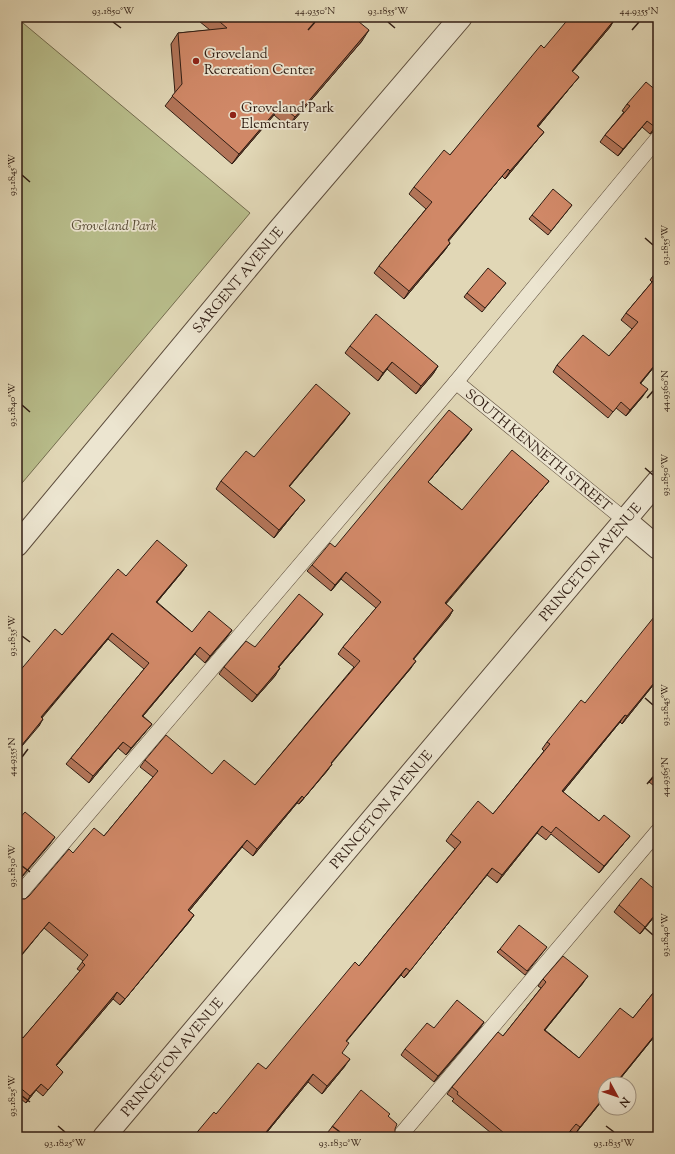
<svg xmlns="http://www.w3.org/2000/svg" width="675" height="1154" viewBox="0 0 675 1154" font-family="'Sorts Mill Goudy',serif">
<style>
.green{fill:#b8bd8b;stroke:#746d4f}
.lines{fill:none;stroke-linecap:round;stroke-linejoin:round}
.lane-casing{stroke:#5c4c3c;stroke-width:16}
.street-casing{stroke:#5c4c3c;stroke-width:24}
.lane{stroke:#ece5d0;stroke-width:15}
.street{stroke:#ece5d0;stroke-width:22}
.wall{fill:#b37559;stroke:#301d13}
.shaded-wall{fill:#925f48;stroke:#301d13}
.building{fill:#d08867;stroke:#301d13}
.ticks{fill:none;stroke:#301d13;stroke-width:1.5}
.poi-dot{fill:#8f2418;stroke:#ece5d0;stroke-width:1.5}
.labels{text-anchor:middle;stroke-width:3.5;stroke-linejoin:round;paint-order:stroke}
.poi-label{font-size:14px;fill:#301d13;stroke:#ece5d0;text-anchor:start}
.park-label{font-size:14px;font-style:italic;fill:#594d37;stroke:#ece5d0}
.street-label{font-size:14px;fill:#301d13;stroke:#ece5d0}
.neatline{fill:none;stroke:#301d13;stroke-width:1.5}
.ticks-label{font-size:10px;text-anchor:middle;fill:#301d13}
</style>
<rect width="100%" height="100%" fill="#e1d7b6"/>
<filter id="stains"><feTurbulence type="fractalNoise" baseFrequency=".005" numOctaves="4"/><feColorMatrix values="0 0 0 0 .2 0 0 0 0 .09 0 0 0 0 .02 0 0 0 .5 -.17"/></filter>
<radialGradient id="worn" r=".72"><stop offset=".6" stop-color="#630" stop-opacity="0"/><stop offset="1" stop-color="#630" stop-opacity=".3"/></radialGradient>
<path class="green" d="M17 18 250 213 17 489Z"/>
<g class="lines">
<g class="lane-casing">
<g id="lane">
<path id="s1" d="M456 382 625 520"/>
<path d="M17 897 456 382 658 138"/>
<path d="M399 1137 658 831"/>
</g>
</g>
<g class="street-casing">
<g id="street">
<path d="M625 520 658 548"/>
<path id="s2" d="M17 545 278 231 461 17"/>
<path id="s3" d="M104 1137 658 481"/>
</g>
</g>
<use href="#lane" class="lane"/>
<use href="#street" class="street"/>
</g>
<path class="wall" d="M194 17H353L362 41 288 127 274 115 232 164 165 106 175 93 171 44 178 33 210 30Z
M614 18 610 27 572 72 579 77 573 84 538 127 544 132 538 139 505 179 502 176 448 241 450 243 445 250 404 299 374 273 379 266 426 209 409 194 414 187 450 155 544 48Z
M658 92V129L655 130 650 134 642 127 618 156 600 142 605 135 624 112 622 111 627 104Z
M572 205 548 235 529 219 532 215Z
M658 269V362L641 383 643 396 626 416 616 408 608 418 553 372 557 365 609 356 632 329 621 320 626 313 652 282 650 280Z
M506 283 482 312 464 297 467 293Z
M350 346 438 366 433 374 416 394 387 369 378 381 345 353Z
M345 420 289 487 305 500 299 507 274 538 216 489 221 481 254 457Z
M472 429 467 436 428 482 462 510 549 481 544 487 446 604 453 610 449 617 414 659 411 668 331 763 332 764 327 771 299 804 297 803 253 856 242 847 189 911 194 915 189 922 120 1005 113 999 56 1066 63 1072 43 1096 36 1090 26 1103 17 1096V1033L23 1038 80 971 77 969 83 961 44 928 20 899H25L29 896 73 853 104 836 153 777 140 767 145 760 212 774 255 785 354 667 338 654 343 647 376 608 341 579 331 591 307 571 312 565 335 547Z
M187 565 182 572 157 602 192 632 232 630 227 637 205 663 195 654 143 716 152 724 147 730 126 755 118 748 89 783 66 764 71 758 144 669 108 639 42 718 39 726 18 673 62 635 126 576Z
M317 622 279 667 275 676 252 702 219 674 224 667 255 647Z
M658 679 622 724 620 722 563 792 599 821 630 836 624 843 599 873 551 834 546 840 537 833 497 883 487 875 404 978 401 975 346 1041 342 1053 345 1066 322 1094 308 1082 263 1137H193L216 1114 266 1069 359 966 455 849 446 841 451 834 493 814 544 751 542 749 547 742 585 703Z
M658 770V789L649 782Z
M619 905 658 912 640 934 614 912Z
M547 947 525 975 497 952 500 949Z
M543 979 583 983 545 1030 579 1058 633 1018 658 987V1032L575 1134 571 1131 566 1137H496L452 1101 454 1099 447 1094 452 1087 503 1036 541 988 538 986Z
M484 1022 480 1028 434 1082 401 1055 405 1049 434 1028Z"/>
<path class="shaded-wall" d="M615 19 610 27 567 78 572 71Z
M369 30 362 41 288 127 295 117Z
M579 77 573 84 532 134 537 126Z
M281 105 274 115 232 164 239 154Z
M647 121 642 127 618 156 623 149Z
M658 124V129L655 130 650 134 655 127Z
M544 132 538 139 505 179 510 171Z
M508 169 502 176 443 248 448 240Z
M450 243 445 250 404 299 409 291Z
M658 361V362L635 390 640 383Z
M392 362 387 369 378 381 383 373Z
M438 366 433 374 416 394 421 386Z
M648 389 643 396 626 416 630 410Z
M350 413 345 420 283 494 289 486Z
M472 429 467 436 423 488 428 482Z
M549 481 544 487 440 610 445 603Z
M305 500 299 507 274 538 279 530Z
M187 565 182 572 152 608 156 602Z
M346 572 341 579 331 591 335 585Z
M453 610 449 617 408 665 413 659Z
M323 614 317 622 273 674 278 667Z
M232 630 227 637 205 663 210 656Z
M112 633 108 639 36 724 41 717Z
M200 647 195 654 138 722 142 716Z
M416 661 411 668 326 770 331 763Z
M280 668 275 676 252 702 257 695Z
M658 678V679L622 724 627 716Z
M625 715 620 722 557 799 562 791Z
M43 719 39 726 17 752V751Z
M152 724 147 730 126 755 131 748Z
M123 742 118 748 89 783 93 776Z
M332 764 327 771 299 804 304 798Z
M302 796 297 803 253 856 257 849Z
M542 826 537 833 497 883 502 875Z
M630 836 624 843 599 873 604 866Z
M55 837 50 844 17 883V882Z
M247 840 242 847 184 917 188 910Z
M492 868 487 875 404 978 410 971Z
M658 911V912L640 934 645 927Z
M194 915 189 922 120 1005 125 999Z
M49 922 44 928 17 961V960Z
M406 968 401 975 341 1048 346 1041Z
M588 976 583 983 539 1037 544 1030Z
M117 992 113 999 51 1072 56 1065Z
M484 1022 480 1028 434 1082 438 1076Z
M658 1031V1032L616 1084H615Z
M350 1059 345 1066 322 1094 327 1086Z
M313 1074 308 1082 263 1137H262Z
M41 1084 36 1090 26 1103 30 1096Z
M605 1096V1097L575 1134 580 1127Z"/>
<path class="building" d="M214 17H353L369 30 295 117 281 105 239 154 172 96 182 84 178 33 227 28Z
M570 17H614V18L615 19 572 71 579 77 537 126 544 132 510 171 508 169 448 240 450 243 409 291 379 266 432 202 414 187 444 150 450 155 541 45 544 48Z
M646 82 658 92V124L655 127 647 121 623 149 605 135 630 106 627 104Z
M553 189 572 205 551 231 532 215Z
M488 268 506 283 485 308 467 293Z
M658 269V361L640 383 648 389 630 410 621 402 613 412 557 365 583 335 609 356 638 322 626 313 658 275 654 273Z
M376 314 438 366 421 386 392 362 383 373 350 346Z
M316 384 350 413 289 486 305 500 279 530 221 481 246 451 254 457Z
M449 410 472 429 428 482 462 510 512 450 549 481 445 603 453 610 413 659 416 661 331 763 332 764 304 798 302 796 257 849 247 840 188 910 194 915 125 999 117 992 56 1065 63 1072 48 1090 41 1084 30 1096 17 1085V1033L23 1038 85 965 82 962 88 955 49 922 17 960V898L20 899H25L29 896 69 849 73 853 94 828 104 836 158 771 145 760 166 735 212 774 224 760 255 785 360 661 343 647 381 602 346 572 335 585 312 565 330 543 335 547Z
M157 540 187 565 156 602 192 632 209 611 232 630 210 656 200 647 142 716 152 724 131 748 123 742 93 776 71 758 149 663 112 633 41 717 43 719 17 751V672L18 673 55 629 62 635 118 569 126 576Z
M299 594 323 614 278 667 280 668 257 695 224 667 246 641 255 647Z
M658 612V678L627 716 625 715 562 791 599 821 604 815 630 836 604 866 556 827 551 833 542 826 502 875 492 868 410 971 406 968 346 1041 349 1043 342 1053 350 1059 327 1086 313 1074 262 1137H193L214 1112 216 1114 258 1063 266 1069 355 962 359 966 461 842 451 834 478 801 493 814 550 744 547 742 581 700 585 703Z
M658 770V779L654 775Z
M25 812 55 837 17 882V821Z
M641 878 658 892V911L645 927 619 905Z
M519 925 547 947 527 971 500 949Z
M563 956 588 976 544 1030 579 1058 620 1008 633 1018 658 987V1031L615 1084H605V1096L580 1127 576 1124 565 1137H501L504 1133 457 1094 458 1092 452 1087 498 1032 503 1036 546 982 543 979Z
M457 1000 484 1022 438 1076 405 1049 427 1023 434 1028Z
M361 1090 390 1114 388 1116 397 1124 395 1129V1134L398 1137H324Z"/>
<path class="ticks" d="M113 22 121 28M388 22 395 28M308 30 315 22M632 30 639 22M22 175 30 182M645 238 653 245M647 398 653 391M22 405 30 412M645 468 653 475M22 636 30 642M645 698 653 705M22 757 28 749M647 784 653 777M22 866 30 872M645 928 653 935M22 1096 30 1102M58 1126 65 1132M332 1126 340 1132M606 1126 614 1132"/>
<g class="poi-dot">
<circle cx="196" cy="61" r="4"/>
<circle cx="233" cy="115" r="4"/>
</g>
<g class="labels">
<g class="poi-label">
<text x="204" y="58">Groveland<tspan x="204" dy="16">Recreation Center</tspan></text>
<text x="241" y="112">Groveland Park<tspan x="241" dy="16">Elementary</tspan></text>
</g>
<g class="park-label">
<text x="114" y="230">Groveland Park</text>
</g>
<g class="street-label">
<text dy="5" stroke="none"><textPath href="#s2" startOffset="345">SARGENT AVENUE</textPath></text>
<text dy="5" stroke="none"><textPath href="#s1" startOffset="107">SOUTH KENNETH STREET</textPath></text>
<text dy="5" stroke="none"><textPath href="#s3" startOffset="753">PRINCETON AVENUE</textPath></text>
<text dy="5" stroke="none"><textPath href="#s3" startOffset="429">PRINCETON AVENUE</textPath></text>
<text dy="5" stroke="none"><textPath href="#s3" startOffset="105">PRINCETON AVENUE</textPath></text>
</g>
</g>
<rect width="675" height="1154" fill="none" stroke="#e1d7b6" stroke-width="44"/>
<g transform="translate(617 1096) rotate(130)"><circle r="19" fill="#ece5d0" stroke="#a19584"/>
<path d="M0-3L7 15L0 10L-7 15Z" fill="#8f2418"/>
<text y="-6" font-size="11" font-weight="bold" text-anchor="middle" fill="#301d13">N</text>
</g>
<rect x="22" y="22" width="631" height="1110" class="neatline"/>
<g class="ticks-label">
<text x="113" y="14">93.1850°W</text>
<text x="315" y="14">44.9350°N</text>
<text x="388" y="14">93.1855°W</text>
<text x="639" y="14">44.9355°N</text>
<text transform="translate(11 175) rotate(-90)" y="4">93.1845°W</text>
<text transform="translate(664 245) rotate(-90)" y="4">93.1855°W</text>
<text transform="translate(664 391) rotate(-90)" y="4">44.9360°N</text>
<text transform="translate(11 405) rotate(-90)" y="4">93.1840°W</text>
<text transform="translate(664 475) rotate(-90)" y="4">93.1850°W</text>
<text transform="translate(11 636) rotate(-90)" y="4">93.1835°W</text>
<text transform="translate(664 705) rotate(-90)" y="4">93.1845°W</text>
<text transform="translate(11 757) rotate(-90)" y="4">44.9355°N</text>
<text transform="translate(664 777) rotate(-90)" y="4">44.9365°N</text>
<text transform="translate(11 866) rotate(-90)" y="4">93.1830°W</text>
<text transform="translate(664 935) rotate(-90)" y="4">93.1840°W</text>
<text transform="translate(11 1096) rotate(-90)" y="4">93.1825°W</text>
<text x="65" y="1146">93.1825°W</text>
<text x="340" y="1146">93.1830°W</text>
<text x="614" y="1146">93.1835°W</text>
</g>
<rect width="100%" height="100%" filter="url(#stains)"/>
<rect width="100%" height="100%" fill="url(#worn)"/>
</svg>
